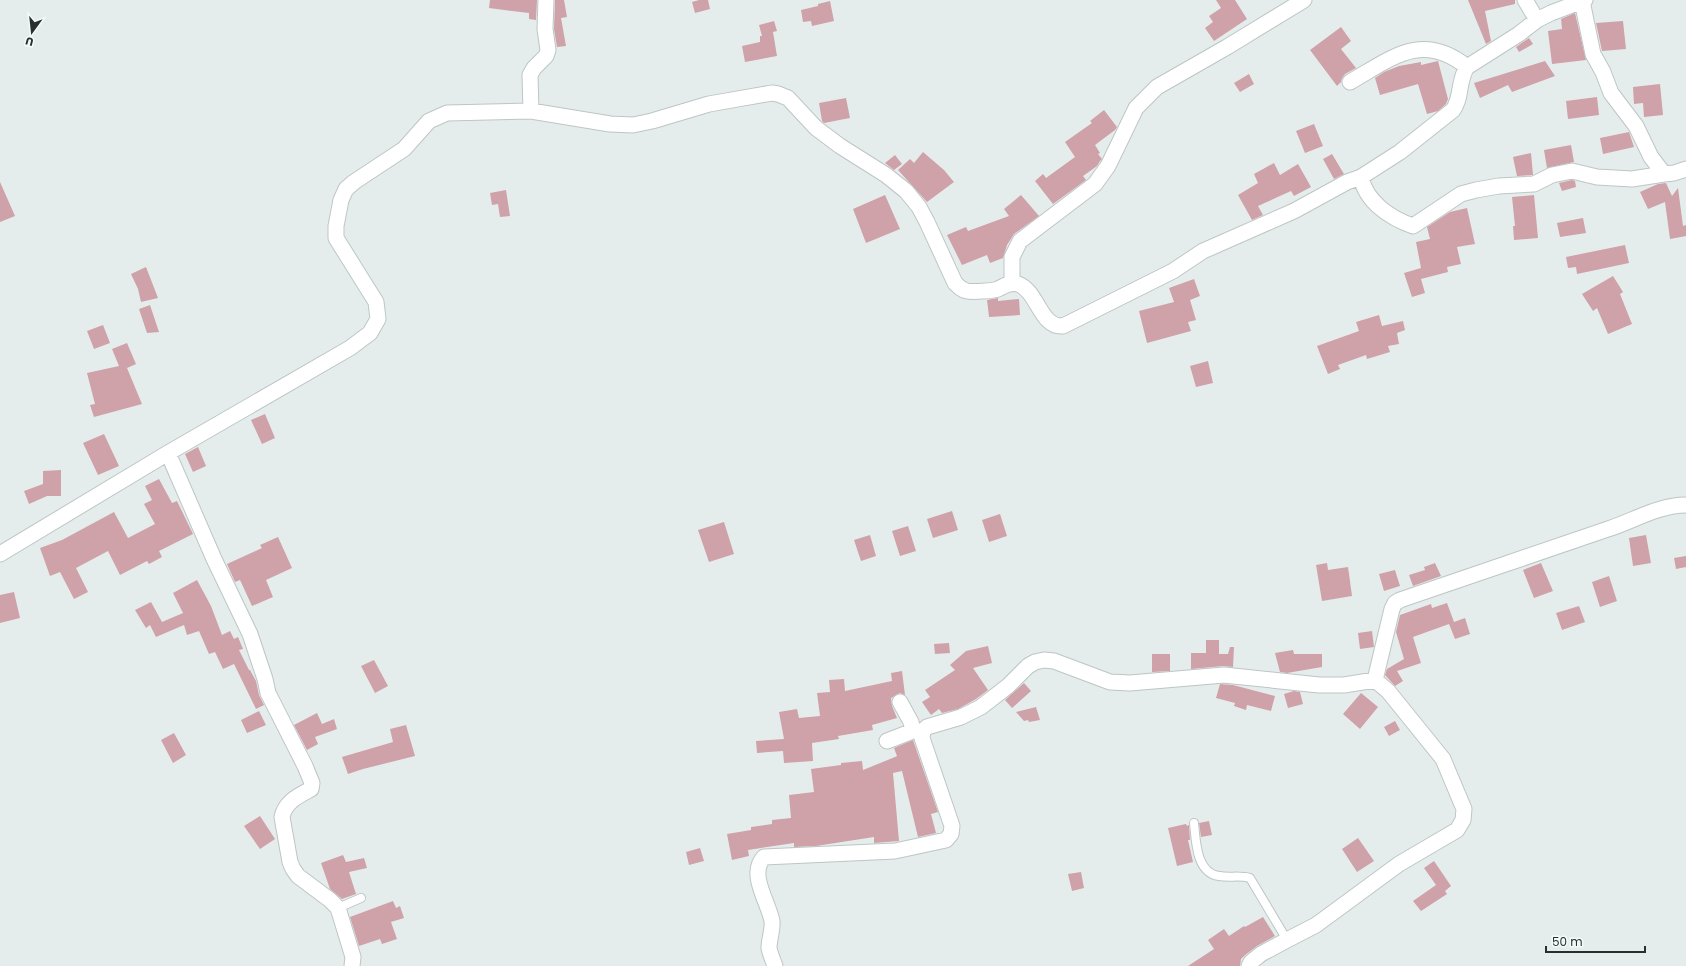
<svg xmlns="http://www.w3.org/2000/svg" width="1686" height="966" viewBox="0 0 1686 966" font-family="Poppins,sans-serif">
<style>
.building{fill:#cfa1a9}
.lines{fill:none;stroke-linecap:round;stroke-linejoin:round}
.lane-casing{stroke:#bec5c5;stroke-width:10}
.street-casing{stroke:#bec5c5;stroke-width:17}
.lane{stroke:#fff;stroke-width:8}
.street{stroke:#fff;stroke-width:15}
</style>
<rect width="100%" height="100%" fill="#e5edec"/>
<path class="building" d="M490 0H537L536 20 529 19V13L489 8Z
M555 0H564L567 17 561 18 566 46 557 47 554 29Z
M699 0H708L710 9 695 13 692 2Z
M1216 0H1235L1247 19 1214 41 1205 28 1213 22 1209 16 1221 8Z
M1468 0H1515V4L1485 11 1491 41 1486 44Z
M830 1 834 21 812 26 811 21 803 22 801 10 818 6V4Z
M1575 13 1586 60 1552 64 1548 31 1562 29 1561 19Z
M774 21 777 31 773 32 777 56 745 62 742 46 760 42V36H762L759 25Z
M1623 21 1626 49 1602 51 1596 23Z
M1341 27 1351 41 1341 49 1356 68 1345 74 1342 78 1341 82 1337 86 1310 50Z
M1529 38 1533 44 1519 52 1516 47Z
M1438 61 1448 99 1446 104 1438 111 1427 114 1418 84 1380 95 1375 78 1384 72 1399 66 1421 62V65Z
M1545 61 1555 76 1512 92 1508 85 1480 98 1474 83Z
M1249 74 1254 84 1240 92 1234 83Z
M1660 84 1663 115 1644 117 1643 103 1634 104 1633 87Z
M1597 97 1599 115 1568 119 1566 101Z
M846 98 850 118 824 123 822 121 819 103Z
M1104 110 1117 127 1115 130 1095 145 1100 153 1098 154 1102 159 1100 161 1097 166 1083 176 1086 180 1053 204 1035 181 1043 174 1046 178 1075 157 1065 142 1092 123 1090 121Z
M1314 124 1323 146 1305 153 1296 131Z
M1629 132 1634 147 1603 154 1600 138Z
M1571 145 1574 162 1547 168 1544 150Z
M923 152 944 170 954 182 927 202 898 170 910 159 914 163Z
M1531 153 1533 175 1517 176 1513 157Z
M1332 154 1344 174 1334 179 1323 159Z
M895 155 902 164 894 170 885 163Z
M1274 163 1280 175 1298 164 1311 187 1294 196 1291 191 1258 206 1263 215 1252 220 1238 195 1258 183 1254 174Z
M1572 180 1575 181 1576 187 1562 191 1559 183Z
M0 182 15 216 0 222Z
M1666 183 1672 196 1678 188 1683 226 1686 225V236L1670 239 1665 202 1648 209 1640 192 1658 184Z
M506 190 510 216 500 217 498 204 492 205 490 193Z
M885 195 900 229 866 243 853 209Z
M1021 195 1039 216 1014 234 1007 245 1003 258 990 263 987 255 962 265 947 235 966 227 968 231 1009 216 1004 209Z
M1534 195 1538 238 1514 240 1513 226H1515L1512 197Z
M1467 208 1475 244 1457 247 1461 264 1447 267 1448 272 1421 279 1425 293 1412 297 1404 273 1421 268 1416 242 1430 239 1427 227 1450 212Z
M1583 218 1586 233 1560 237 1557 223Z
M1625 245 1629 263 1577 274 1576 267 1568 268 1566 257Z
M146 267 158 298 141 302 138 289 131 274Z
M1613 276 1623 292 1620 294 1632 324 1608 334 1597 308 1593 311 1582 294Z
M1194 279 1200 296 1190 300 1196 320 1188 322 1191 331 1147 343 1139 311 1174 302 1169 288Z
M998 298V301L1019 299 1020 315 989 317 987 300Z
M150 305 159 332 147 333 139 309Z
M1379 315 1382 326 1403 321 1405 330 1397 333 1399 344 1388 346 1390 352 1367 359 1366 355 1338 365 1340 369 1328 374 1317 346 1359 331 1356 322Z
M103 325 110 343 94 349 87 331Z
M127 343 136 364 127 368 142 404 94 417 90 405 95 404 87 373 119 366 112 349Z
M1208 361 1213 383 1196 387 1190 366Z
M265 414 275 438 262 444 251 420Z
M104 434 119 466 98 475 83 443Z
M198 447 206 466 193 472 185 454Z
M61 470V496H47L29 504 24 491 43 484V471Z
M159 479 172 503 177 501 193 534 159 551 162 557 149 564 147 561 120 575 108 551 76 568 88 592 74 599 60 572 50 576 40 548 62 540 114 512 128 538 155 524 144 504 152 500 145 486Z
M952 511 958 530 933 538 927 519Z
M1000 514 1007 536 989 542 982 520Z
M724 522 734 554 709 562 698 530Z
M908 526 916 551 900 556 892 531Z
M870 535 876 556 861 561 854 540Z
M1646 535 1651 563 1633 566 1629 538Z
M278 537 292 568 266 580 273 597 252 606 240 580 235 582 227 564 262 548 260 545Z
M1686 556V567L1676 569 1674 558Z
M1327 563 1328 570 1348 567 1352 596 1322 601 1316 565Z
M1435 563 1441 576 1413 586 1409 575 1425 570 1424 567Z
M1541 563 1553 591 1534 598 1523 570Z
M1395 570 1400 586 1384 591 1379 574Z
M1609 576 1617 601 1600 607 1592 582Z
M197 580 211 606 222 635 230 631 234 639 238 637 243 649 239 650 249 670H250L256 681 259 695 264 705 256 709 234 664 223 669 215 652 209 654 199 631 187 635 184 625 156 637 150 625 146 628 135 610 151 602 162 622 183 613 173 593Z
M14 592 20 618 0 623V595Z
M1447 603 1454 622 1465 618 1470 634 1455 639 1449 624 1413 637 1421 663 1397 671 1403 681 1395 686 1385 675 1387 669 1404 659 1396 632 1400 615 1431 604 1432 608Z
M1579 606 1585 622 1562 630 1556 613Z
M1372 631 1374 647 1360 649 1358 633Z
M1206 640H1219V654H1228L1230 647H1234L1233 667 1223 666 1191 669V653H1206Z
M949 643 950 653 935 654 934 644Z
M988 646 992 663 973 668 988 690 976 699 958 709 942 713 939 709 931 715 922 702 930 697 925 690 955 670 950 665 966 651Z
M1293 650 1294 654H1322V667L1287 673 1280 672 1275 653Z
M1152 654H1170V671L1152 672Z
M374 660 388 686 375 693 361 666Z
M902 671 905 695 900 693 891 698 892 706 897 718 872 725 873 730 838 736 839 739 812 743 813 761 784 763 783 751 757 753 756 741 784 739 779 712 797 709 799 718 820 716 817 693 830 692 829 680 844 679 845 691 892 681 891 673Z
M1024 683 1031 691 1012 708 1005 700Z
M1220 684 1233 685 1275 696 1271 711 1247 705 1246 710 1234 706 1235 703 1216 698Z
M1294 691 1300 692 1303 704 1288 708 1284 694Z
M1361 693 1378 707 1360 729 1343 714Z
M1036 707 1040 720 1029 722 1028 720 1024 721 1016 712Z
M259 711 266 725 247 733 241 720Z
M317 713 322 724 334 719 337 729 315 737 318 744 307 750 294 725Z
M1395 721 1400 730 1389 736 1384 727Z
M406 725 415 756 363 769 348 774 342 757 393 742 390 729Z
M174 733 186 755 173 763 161 740Z
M913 740 938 812 931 814 936 833 918 837 902 771 893 773 899 841 874 843V837L816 846 794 847V843L748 850 749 856 732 860 727 834 751 830V827L772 824V820L791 818 789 795 814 792 811 769 841 765V763L862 761 863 770 895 757 897 756 894 748Z
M260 816 275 839 260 849 244 826Z
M1209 821 1212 835 1201 837 1199 823Z
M1186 824 1187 826 1189 825 1190 840H1188L1193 862 1177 866 1168 828Z
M1358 838 1374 861 1357 872 1342 849Z
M700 848 704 861 689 865 686 852Z
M343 855 346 862 364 858 367 868 349 872 356 894 342 899 330 889 321 863Z
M1434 861 1451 886 1445 891 1447 894 1421 911 1413 901 1436 885 1424 868Z
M1081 872 1084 888 1072 891 1068 874Z
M393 901 396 908 400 906 404 918 391 922 397 939 382 944 380 939 359 946 350 917Z
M1263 917 1275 936 1257 946 1245 955 1241 959 1240 966H1188L1214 949 1208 940 1224 929 1229 936 1244 926 1245 927Z"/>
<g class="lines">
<g class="lane-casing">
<path id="lane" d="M1194 823C1196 841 1196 873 1219 876 1230 878 1239 875 1250 878L1287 940
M338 908 361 898"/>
</g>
<g class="street-casing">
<path id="street" d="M1525 0 1537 20
M1350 82C1392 58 1422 31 1467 67
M531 111 530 75 534 68 546 56 548 50 545 29 546 0
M1664 174 1674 173 1686 169
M1361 177C1366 202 1390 218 1413 226L1461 194 1476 190 1499 186 1534 184 1552 175 1572 171 1597 177 1632 179 1664 174 1651 157 1636 126 1611 93 1603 72 1593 54 1582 1
M1012 283V257L1020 241 1095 184 1108 166 1136 108 1157 87 1227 47 1304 0
M168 453 214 559 250 634 265 679 268 693 305 766 312 783 311 789C298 796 285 802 282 817L290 862 293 869 298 876 330 900 338 908 353 957 352 966
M0 554 168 453 350 348 370 333 378 319 376 302 336 238V226L341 200 346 189 354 182 404 149 429 121 447 113 531 111 610 124 633 125 652 121 709 104 772 93 778 94 788 98 816 128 840 146 886 175 906 191 919 207 927 222 955 283C959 287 962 290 967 291 972 292 994 291 998 289 1004 286 1010 282 1018 284 1038 291 1040 328 1063 326L1173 271 1203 251 1294 211 1347 182 1361 177 1400 152 1453 110C1462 98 1458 80 1467 67L1519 34 1537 20 1551 13 1585 0
M1375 680 1392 609 1395 603 1400 600C1469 576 1539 553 1608 529 1633 521 1659 505 1686 505
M900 702 911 722 913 731
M887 741 913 731H923
M775 966C773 960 770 954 769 948 769 939 773 930 772 921 768 901 748 874 764 857L895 851 946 840 951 834 952 826 922 738 923 731 927 727 961 717 981 707 1008 686 1028 666 1035 662 1044 660 1054 661 1110 682 1130 683 1224 675 1319 685H1344L1375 680 1388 691 1443 759 1464 809 1463 820 1457 830 1399 864 1316 925 1287 940 1261 954 1251 962 1249 966"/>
</g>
<use href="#lane" class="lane"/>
<use href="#street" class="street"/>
</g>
<g transform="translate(32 32) rotate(195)" stroke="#f2fafa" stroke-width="3" paint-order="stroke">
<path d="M0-3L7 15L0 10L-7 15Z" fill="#2b2e2e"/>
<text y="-6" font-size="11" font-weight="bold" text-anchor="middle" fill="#2b2e2e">U</text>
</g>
<path d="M1546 946v6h99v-6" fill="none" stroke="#2b2e2e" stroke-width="2"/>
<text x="1552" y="946" font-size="12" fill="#2b2e2e" stroke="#f2fafa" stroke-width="3" paint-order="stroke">50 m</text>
</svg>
